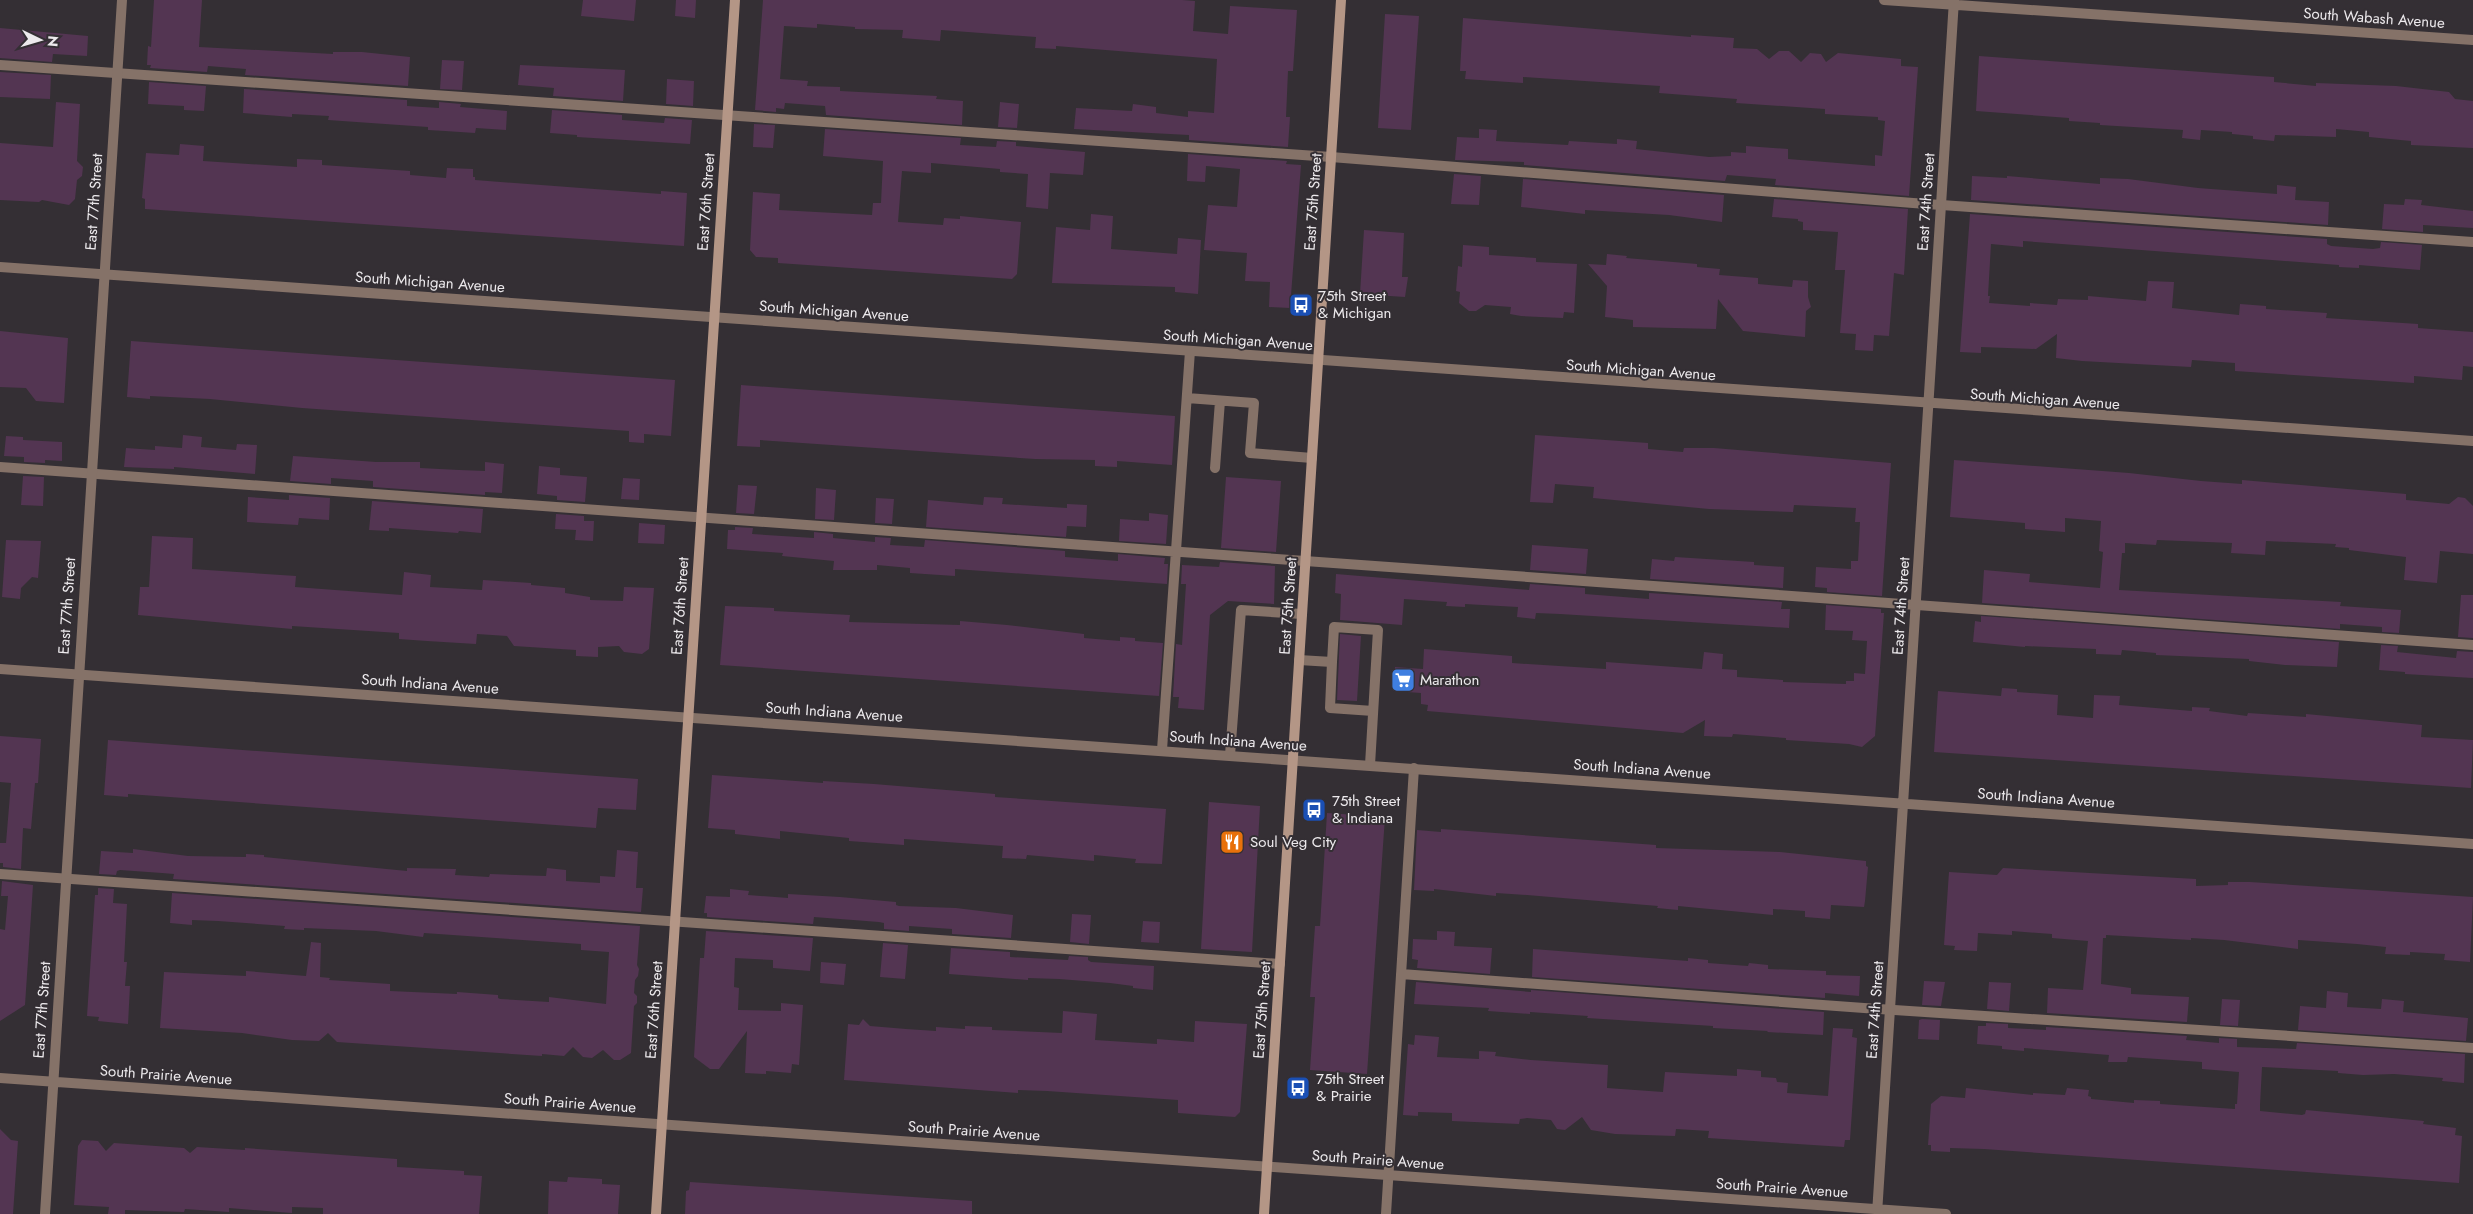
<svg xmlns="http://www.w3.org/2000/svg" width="2473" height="1214" viewBox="0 0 2473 1214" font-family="Jost,sans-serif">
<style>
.building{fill:#533552}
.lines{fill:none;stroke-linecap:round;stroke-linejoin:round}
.lane{stroke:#857268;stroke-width:10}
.street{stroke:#857268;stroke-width:10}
.secondary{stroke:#b49686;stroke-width:10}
.labels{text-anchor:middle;stroke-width:4;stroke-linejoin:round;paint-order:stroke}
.street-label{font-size:15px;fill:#ece9ec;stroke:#342f34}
.poi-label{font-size:15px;fill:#ece9ec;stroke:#342f34;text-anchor:start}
</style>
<rect width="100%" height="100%" fill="#342f34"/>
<path class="building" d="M154 0H202L199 47 333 54V52H362L410 57 408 86 245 75 246 69 208 66 207 72 150 68 151 65H147L148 46 151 47Z
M583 0H636L634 21 581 16Z
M676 0H696L695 18 675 16Z
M763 0H1182L1195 1 1193 31 1228 34 1230 6 1297 10 1293 71H1288L1286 117H1290L1288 147 1189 140V135L1074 129 1076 108 1132 111 1133 104 1156 107V113L1188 117V111L1214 113 1217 59 1056 46V49L1035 48 1036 37 941 30 940 41 902 38 903 30 855 29V27L817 24V28L784 26 780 79 808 81 807 86 840 87V91L937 96 936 99 963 101 962 125 826 115 825 106 785 103 784 109 776 108V112L755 110Z
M1385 14 1419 16 1411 130 1378 128Z
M1463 18 1691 37V35L1734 38 1733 48 1757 49 1769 59 1779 51H1789L1801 62 1810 53 1821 54 1826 62 1838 53 1901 59V66L1918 67 1909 196 1775 185 1776 179 1727 175 1725 181 1524 165V162L1455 160 1457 137 1479 138V129L1497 130 1496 141 1568 145 1569 141 1617 144V139L1637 141 1636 149 1709 157 1731 156V152L1746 153V146L1788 149V159L1875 166V155L1882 156 1885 121 1878 120V117L1825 114V109L1736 103 1737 99 1659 93 1660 86 1523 77V83L1465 79 1466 71H1460Z
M0 28 88 36 87 56 53 54 52 62 0 58Z
M1979 56 2258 76 2274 77V82L2316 86V83L2396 86 2449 92 2455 99 2473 101V148L2411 145V141L2369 137V132L2336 129V137L2275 135 2274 141 2253 139V136L2232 134V132L2201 130 2200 140 2182 138 2183 130 2100 125V123L2069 121V118L1976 111Z
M442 60 464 61 462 90 440 89Z
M520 65 625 70 623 101 553 96 554 88 518 85Z
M0 72 51 75 50 99 0 97Z
M667 79 694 81 693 106 666 104Z
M149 82 206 86 204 111 184 110V106L148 104Z
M244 89 407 100V106L439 108V102L461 104 460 107 507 111 506 130 476 128 475 133 445 131 428 130V127L328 120 329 116 292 114V117L243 113Z
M56 102 80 104 77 161 83 167 82 176 77 180 75 199 69 205 42 200 39 202 0 200V143L53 147Z
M1000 102 1019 104 1017 128 998 127Z
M552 110 622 115V120L664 123 665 118 692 120 690 144 577 137V135L550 133Z
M754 124 775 125 773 148 753 147Z
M825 129 961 138 960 145 996 147 997 141 1016 142V146L1085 152 1083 175 1050 173 1048 209 1026 207 1028 174 1000 172V169L931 163V173L902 171 898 222 943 225 944 218 960 219V216L1021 222 1017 274 1012 279 778 263V258L756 257 750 250 753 192 780 194 779 210 872 215 873 203H881L883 161 823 156Z
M180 144 204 146 203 161 297 167V159L322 160V165L410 171V175L446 178 447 168 473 169V177H475V180L661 194V191L687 193 684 246 145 209V199L142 198 146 153 179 155Z
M1188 154 1287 161 1286 164 1301 165 1290 308 1269 307 1270 282 1245 281 1247 253 1204 250 1208 205 1237 207 1240 169 1206 166 1205 182 1187 181Z
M1454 174 1481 176 1479 205 1451 204Z
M1972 176 2007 178V176L2100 184V178L2128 179 2198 188 2277 194V185L2296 187 2295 200 2329 202 2328 225 1971 200Z
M1523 179 1724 195 1722 222 1669 215 1585 210V214L1521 207Z
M1774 199 1908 209 1904 275 1894 273 1889 336 1874 335 1873 351 1855 350 1856 334 1840 333 1845 270H1835L1838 232 1803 230V222L1798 221V219L1772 217Z
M2405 199 2422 200 2421 205 2473 211V228L2423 225V232L2382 229 2384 204 2404 205Z
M1091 214 1113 216 1111 249 1177 254 1178 238 1201 240 1198 294 1175 292V287L1052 283 1056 227 1090 230Z
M1970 214 2327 239V244L2331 246 2373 249 2380 248 2381 242 2422 245 2420 270 2359 265V268L2339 267V265L2023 241V247L1991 244 1988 296H1990L1989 303 2030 306V303L2057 305 2058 299 2088 300V296L2146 301 2148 281 2174 282 2172 308 2239 315 2240 304 2266 306V309L2327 313 2326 318 2388 322 2418 324V328L2473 332V367L2463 366 2462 380 2414 376V383L2235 371V363L2192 360 2191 367 2082 361 2056 358 2057 334 2036 349 1981 347V353L1960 352Z
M1364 230 1404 233 1402 277H1408L1405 297 1360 294Z
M1463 245 1489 247V255L1536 258V262L1577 264 1574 313 1564 312 1563 318 1521 316 1510 314 1511 307 1485 305 1476 311H1469L1459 303 1460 292 1456 291 1458 266 1462 267Z
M1607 254 1627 256 1626 258 1697 264V267L1720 269 1719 275 1758 278V284L1792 287 1793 280 1808 281V297L1811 307 1806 311 1805 337 1743 331 1718 299 1716 329 1633 327V320L1605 317 1607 286 1588 264 1606 265Z
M0 331 68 338 64 403 36 401 26 388 0 387Z
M131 341 675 380 671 436 644 434V443L629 442V431L302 408 210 399 150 396V399L127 397Z
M741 385 1175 416 1172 465 1117 461V467L1095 466V460L1035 459 760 440V447L737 446Z
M183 435 202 437 201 447 236 450 237 444 257 445 255 474 174 467V469L124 467 126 448 155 450V446L182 448Z
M1535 435 1648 443V449L1683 452 1684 448H1714L1891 463 1882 596 1827 592V588L1815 587 1816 567 1851 569V561H1858L1860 522H1855L1856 508 1794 505 1793 512 1709 509 1593 498 1594 487 1555 484 1553 503 1530 502Z
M6 436 23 437V440L62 442V461L45 460V463L24 462V457L4 456Z
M293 456 376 462H420V468L459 470 485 471V462L504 464 502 493 485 492V495L373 487V481L331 478V484L290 481Z
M1954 460 2129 473 2201 481 2242 484V480L2406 494V500L2449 504 2458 497 2465 498 2473 506V554L2440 551 2437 583 2404 580 2406 557 2349 550V548L2335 547 2336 544 2266 541 2265 555 2231 553 2232 543 2157 540 2156 545 2125 543V553H2122L2119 590 2341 602 2340 606 2401 610 2399 633 2382 632V627L2340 624V629L1982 603 1984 570 2030 574 2029 582 2100 588 2103 552 2099 551 2101 521 2065 518V532L2025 529V523L1950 517Z
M539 466 560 468V475L587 477 585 502 557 500V496L537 494Z
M23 476 44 477 43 506 21 505Z
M1226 477 1281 481 1276 552 1221 548Z
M623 478 640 479 639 500 621 499Z
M738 485 757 486 754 514 736 513Z
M816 488 836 490 834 520 815 519Z
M289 495 330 498 329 520 299 518 298 525 247 522 248 497 289 500Z
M984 497 1003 498 1002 504 1067 508V504L1087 505 1086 527 1067 526 1066 537 926 527 928 500 983 505Z
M876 498 894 499 892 524 875 523Z
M372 501 483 509 481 533 459 531 458 533 389 528V531L369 530Z
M1149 513 1168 515 1166 544 1119 541 1120 519 1149 521Z
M556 514 584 516V521H594L593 541 575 540 576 530 555 529Z
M639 523 665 525 664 544 638 543Z
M735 527 753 528 752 534 814 538V532L833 534V538L875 542V537L891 538 890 545 924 547 925 540 1065 551V557L1118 561V554L1165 558 1164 564H1168L1167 584 955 569V576L910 573V568L877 565V570H833L834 561 782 556 783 553 727 549 728 530H735Z
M152 536 193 538 192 569 296 576 295 587 402 595 404 572 431 575 430 587 482 590 483 580 531 583V585L565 588V593L590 597V600L623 601 624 587 654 588 649 649 642 654 624 652 619 646 598 647V657L576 656V650L514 646 507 636 477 634 476 644 427 641 399 639V633L292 626V629L138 615 140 587H149Z
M6 540 41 541 38 578 32 577 21 588 20 599 2 597Z
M1532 545 1588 549 1586 574 1530 570Z
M1675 557 1754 562V565L1784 567 1783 588 1650 579 1652 559 1674 561Z
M1220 562 1275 566 1274 604 1228 601 1210 615 1204 710 1178 708 1179 697H1173L1176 644 1182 645 1186 584H1181L1182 565 1219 567Z
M1336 574 1529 590 1530 584 1585 588V594L1649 599V593L1782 602 1781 609H1790L1789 628 1560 614 1536 613 1535 619 1517 617 1518 607 1465 604V607L1446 606 1447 602 1404 599 1402 625 1340 620 1341 594 1335 593Z
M2461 595H2473V638L2458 637Z
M1826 605 1881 609V613H1884L1875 736 1862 747 1849 744 1786 740V738L1733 734 1732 737 1704 736 1705 720 1683 733 1427 711 1428 705 1421 704V693L1393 691 1395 667 1423 669 1424 649 1512 656V663L1606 669V662L1702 669 1704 652 1723 654 1722 669 1737 670V677L1783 680V682L1846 684V681H1854V673L1865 674 1867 641 1852 640 1853 631 1825 630Z
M725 606 774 608V611L850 615 849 622 960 625V621L1007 625 1084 634V638L1120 641V637L1135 638V641L1163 643 1159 696 720 665Z
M1981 616 2339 642 2337 667 2285 665 2249 661V659L2156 655V653L2122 650 2121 655 2096 654V649L2025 646V647L1973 642 1975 621 1981 622Z
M1340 634 1361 636 1357 701 1337 700Z
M2381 645 2398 646 2397 652 2456 658 2457 651 2473 652V678L2405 674V672L2379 670Z
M2002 688 2017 689V692L2058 695 2057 715 2093 718 2094 695 2120 696 2119 705 2192 711V707L2210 708 2209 711 2247 716 2248 713 2306 717V714L2422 725 2421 737 2473 740 2471 788 1934 752 1938 691 2001 696Z
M0 736 41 739 38 783H35L31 829 23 828 21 869 3 867V863H0V843H6L11 783 0 782Z
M108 740 638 779 636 810 598 808 596 828 156 796 128 794V797L104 795Z
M712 775 823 783V781L874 784 995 794V797L1166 809 1162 864 1135 863 1136 859 1094 855V861L1027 855 1026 859 1002 858 1003 846 904 839V845L849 841V838L780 831V839L735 834V830L708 828Z
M1209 802 1260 806 1252 952 1201 949Z
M1327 813 1385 817 1367 1074 1310 1070 1315 997H1310L1315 926H1320Z
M1441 829 1656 845V848L1780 852 1866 861V866L1868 867 1865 901 1864 907 1831 905 1830 919 1805 917V911L1773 909V915L1678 906V910L1657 908 1658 906 1527 895 1496 893V896L1434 889V891L1414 890 1417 830 1441 832Z
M133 849 188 856 246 857V854L264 855V857L407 871V868L456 869 455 875 489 877 490 874 546 876 547 868 566 870V881L600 883V876L615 877 617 850 638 852 636 888H643L641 912 173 879 174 874 162 873 120 870 117 871 116 875 99 874 101 851 133 853Z
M2003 868 2196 879V886L2228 885V882H2250L2473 897 2470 962 2444 960 2445 954 2410 952V955L2385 954 2386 947 2357 944 2298 940V949L2224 940 2191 938V940L2106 935V938H2103L2101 984 2131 988V994L2189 997 2187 1022 2047 1013 2048 988 2083 990 2088 941 2052 938V934L2012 931V935L1978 933 1977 951 1954 950 1955 946 1944 945 1949 872 1997 875Z
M2 881 33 885 25 1005 0 1021V929L5 930 8 896H1Z
M98 888 114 889 113 903 127 904 124 962H127L125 986H130L128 1024 98 1021 99 1017 87 1016 95 895H98Z
M730 889 749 891 748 895 788 898V894L840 897 896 902V905L899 906 956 908 1013 915 1011 938 952 934V929L909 926V931L884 929V923L879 922 814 917 813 924 707 917V913H704L706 896 730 897Z
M172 893 640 926 637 965 639 969 638 976 635 980 634 993 637 996V1003L634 1006 631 1053 620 1060H614L603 1050 592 1058 583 1057 573 1047 564 1056 542 1054V1056L337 1042 328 1033 319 1041 292 1040 242 1033 160 1028 164 972 246 976V971L306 976 311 942 321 943 320 977 330 978 329 980 390 984V991L457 994V992L498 995V998L500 999 549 1002V997L606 1004 609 952 581 950V944L424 933 423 937 376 931 304 928V930L284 929 285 926 218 921 192 920V925L170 923Z
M1072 914 1091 915 1089 944 1070 942Z
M1143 921 1160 922 1159 943 1141 942Z
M706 931 813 938 810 971 773 968V960L735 958 734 987 739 988 738 1010 781 1011V1003L803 1005 799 1065 792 1064 791 1073 766 1071V1074L745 1073 747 1031 719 1069H710L694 1057 700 958H704Z
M1437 931 1455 932 1454 946 1492 948 1490 974 1417 968 1418 960 1412 959 1413 939 1437 940Z
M883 943 908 945 905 979 880 977Z
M951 948 1010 952V957L1068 960 1069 956 1088 957V960L1091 962 1154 966 1153 990 1133 988V986L1110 983 1059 979 1028 978V980L949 974Z
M1533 949 1688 961V958L1708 960V963L1748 966 1749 963 1768 965V969L1826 971V975L1860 976 1859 996 1825 993V998L1532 977Z
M821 962 846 964 844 985 820 983Z
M1924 981 1945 982 1941 1006 1922 1005Z
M1416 982 1531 992V990L1824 1012 1823 1035 1767 1032 1768 1031 1713 1028V1026L1587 1018 1588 1016 1530 1012V1014L1488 1011 1489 1008 1414 1004Z
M1989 982 2011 983 2009 1011 1987 1009Z
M2327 991 2348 993 2347 1007 2381 1009 2382 999 2404 1001 2403 1012 2468 1018 2466 1041 2298 1030 2300 1006 2326 1008Z
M2222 999 2240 1000 2238 1026 2220 1025Z
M1063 1011 1097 1014 1095 1040 1157 1044V1039L1194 1042 1195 1021 1247 1024 1240 1112 1235 1117 1178 1113V1100L1047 1091 1018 1090V1093L844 1080 848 1024 859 1025 863 1019 870 1026 906 1029 936 1031V1027L965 1029V1026L992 1027V1030L1062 1033Z
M1922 1019 1940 1020 1939 1040 1918 1039 1919 1020Z
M1986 1023 2008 1024V1028L2046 1030V1027L2187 1036 2186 1040 2219 1043V1038L2237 1039V1047L2296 1049 2297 1043 2465 1054 2464 1083 2442 1081 2443 1078 2394 1074 2363 1075 2338 1073V1071L2262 1067 2260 1105V1111L2302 1115 2305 1114 2306 1110 2327 1112 2424 1121 2423 1124 2456 1128 2455 1135 2462 1136 2459 1183 1984 1149 1950 1148V1152L1931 1151V1145H1928L1931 1104 1941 1096 1965 1098 1966 1088 2033 1095V1093L2065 1095 2067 1088 2089 1090 2088 1096 2091 1097V1099L2134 1103V1100L2160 1101V1104L2235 1109V1104H2237L2239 1072 2202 1069V1062L2128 1057 2127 1062H2108L2109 1055 2024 1048V1051L2002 1049V1046L1977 1044 1978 1026H1986Z
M1833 1028 1853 1029 1852 1037 1857 1038 1850 1140H1845L1844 1147 1708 1138 1709 1131 1676 1129 1675 1136 1615 1134 1591 1130 1582 1117 1565 1130 1557 1129 1551 1120 1527 1118 1520 1119 1519 1124 1452 1121V1113L1418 1112V1116L1403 1115 1408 1044 1414 1045 1415 1035 1439 1037 1437 1057 1479 1059V1051L1496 1052 1495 1056 1531 1060 1608 1065 1607 1088 1663 1092 1665 1072 1737 1076V1069L1761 1071V1077L1776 1078 1777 1082 1788 1083 1787 1093 1828 1096Z
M0 1129 11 1140 18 1141 13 1214H0Z
M82 1140 98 1141 106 1151 114 1143 184 1148 190 1153 197 1147 245 1150V1148L397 1159V1167L464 1171V1175L482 1176 479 1214H323V1208L292 1207V1213L229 1208V1212L185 1209 184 1212 125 1210V1214H108L109 1207 74 1205 78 1146Z
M568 1177 602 1179V1184L620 1185 618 1214H548L549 1181 567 1182Z
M690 1182 972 1201V1214H685L686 1191 689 1190Z"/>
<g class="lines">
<path class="lane" d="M0 65 1331 157 1913 203 2473 242
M1187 398 1254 403 1250 453 1312 458
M0 467 2473 645
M1215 468 1220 401
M1299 660 1332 662 1334 627 1378 630 1370 765
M1332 662 1330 708 1373 711
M1162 750 1190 351
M1230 755 1241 610 1302 614
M0 874 1280 964
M1401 974 1864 1008 2473 1048
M1386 1214 1414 768"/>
<path class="street" d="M1884 0 2473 40
M0 267C824 325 1648 389 2473 441
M0 669 2473 844
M0 1078 1946 1214
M45 1214 122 0
M1877 1214 1954 0"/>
<path class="secondary" d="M656 1214 735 0
M1264 1214 1341 0"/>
</g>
<defs>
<g id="bus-square" transform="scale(1.25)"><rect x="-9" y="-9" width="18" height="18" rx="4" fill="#1a4fb4" stroke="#342f34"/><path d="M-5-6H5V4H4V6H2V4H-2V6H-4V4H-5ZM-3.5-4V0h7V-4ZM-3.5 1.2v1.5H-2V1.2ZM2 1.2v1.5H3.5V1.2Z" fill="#fff"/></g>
<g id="supermarket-square" transform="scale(1.25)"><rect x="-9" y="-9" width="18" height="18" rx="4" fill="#3f7fe0" stroke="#342f34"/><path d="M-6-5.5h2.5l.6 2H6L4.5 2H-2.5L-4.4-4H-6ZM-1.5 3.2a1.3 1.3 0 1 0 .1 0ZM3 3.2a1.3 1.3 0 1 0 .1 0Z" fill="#fff"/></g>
<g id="restaurant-square" transform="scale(1.25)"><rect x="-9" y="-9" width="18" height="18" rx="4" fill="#e8710a" stroke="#342f34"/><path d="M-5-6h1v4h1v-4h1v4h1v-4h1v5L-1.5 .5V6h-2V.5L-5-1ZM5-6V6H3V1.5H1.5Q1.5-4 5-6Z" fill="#fff"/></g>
</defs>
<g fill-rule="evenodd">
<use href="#bus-square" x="1301" y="305"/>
<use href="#supermarket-square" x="1403" y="680"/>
<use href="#bus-square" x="1314" y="810"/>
<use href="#restaurant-square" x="1232" y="842"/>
<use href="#bus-square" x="1298" y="1088"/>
</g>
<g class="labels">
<g class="street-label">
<text transform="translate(2374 18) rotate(4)" y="5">South Wabash Avenue</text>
<text transform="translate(94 202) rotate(-86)" y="5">East 77th Street</text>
<text transform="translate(706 202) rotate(-86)" y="5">East 76th Street</text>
<text transform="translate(1313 202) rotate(-86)" y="5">East 75th Street</text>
<text transform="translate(1926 202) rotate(-86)" y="5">East 74th Street</text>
<text transform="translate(430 282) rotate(4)" y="5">South Michigan Avenue</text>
<text transform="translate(834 311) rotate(4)" y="5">South Michigan Avenue</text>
<text transform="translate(1238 340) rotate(4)" y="5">South Michigan Avenue</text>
<text transform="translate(1641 370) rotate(4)" y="5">South Michigan Avenue</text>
<text transform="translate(2045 399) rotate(4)" y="5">South Michigan Avenue</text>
<text transform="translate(67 606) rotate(-86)" y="5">East 77th Street</text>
<text transform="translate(680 606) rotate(-86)" y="5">East 76th Street</text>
<text transform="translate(1288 606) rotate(-86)" y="5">East 75th Street</text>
<text transform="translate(1901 606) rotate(-86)" y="5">East 74th Street</text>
<text transform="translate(430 684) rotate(4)" y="5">South Indiana Avenue</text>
<text transform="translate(834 712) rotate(4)" y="5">South Indiana Avenue</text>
<text transform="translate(1238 741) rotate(4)" y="5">South Indiana Avenue</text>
<text transform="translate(1642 769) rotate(4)" y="5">South Indiana Avenue</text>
<text transform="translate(2046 798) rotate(4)" y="5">South Indiana Avenue</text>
<text transform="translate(42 1010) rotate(-86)" y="5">East 77th Street</text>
<text transform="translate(654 1010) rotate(-86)" y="5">East 76th Street</text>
<text transform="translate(1262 1010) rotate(-86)" y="5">East 75th Street</text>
<text transform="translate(1875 1010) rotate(-86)" y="5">East 74th Street</text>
<text transform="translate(166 1075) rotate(4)" y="5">South Prairie Avenue</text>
<text transform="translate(570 1103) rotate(4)" y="5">South Prairie Avenue</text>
<text transform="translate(974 1131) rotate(4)" y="5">South Prairie Avenue</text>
<text transform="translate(1378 1160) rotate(4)" y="5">South Prairie Avenue</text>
<text transform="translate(1782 1188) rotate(4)" y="5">South Prairie Avenue</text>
</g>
<g class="poi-label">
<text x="1318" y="301">75th Street<tspan x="1318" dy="17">&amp; Michigan</tspan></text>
<text x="1420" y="685">Marathon</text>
<text x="1332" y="806">75th Street<tspan x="1332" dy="17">&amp; Indiana</tspan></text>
<text x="1250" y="847">Soul Veg City</text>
<text x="1316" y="1084">75th Street<tspan x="1316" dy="17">&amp; Prairie</tspan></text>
</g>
</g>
<g transform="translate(40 40) rotate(95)" stroke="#342f34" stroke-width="4" paint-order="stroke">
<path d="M0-4L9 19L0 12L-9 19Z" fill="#ece9ec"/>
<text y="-8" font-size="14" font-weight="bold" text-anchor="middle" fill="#ece9ec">N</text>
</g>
</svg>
